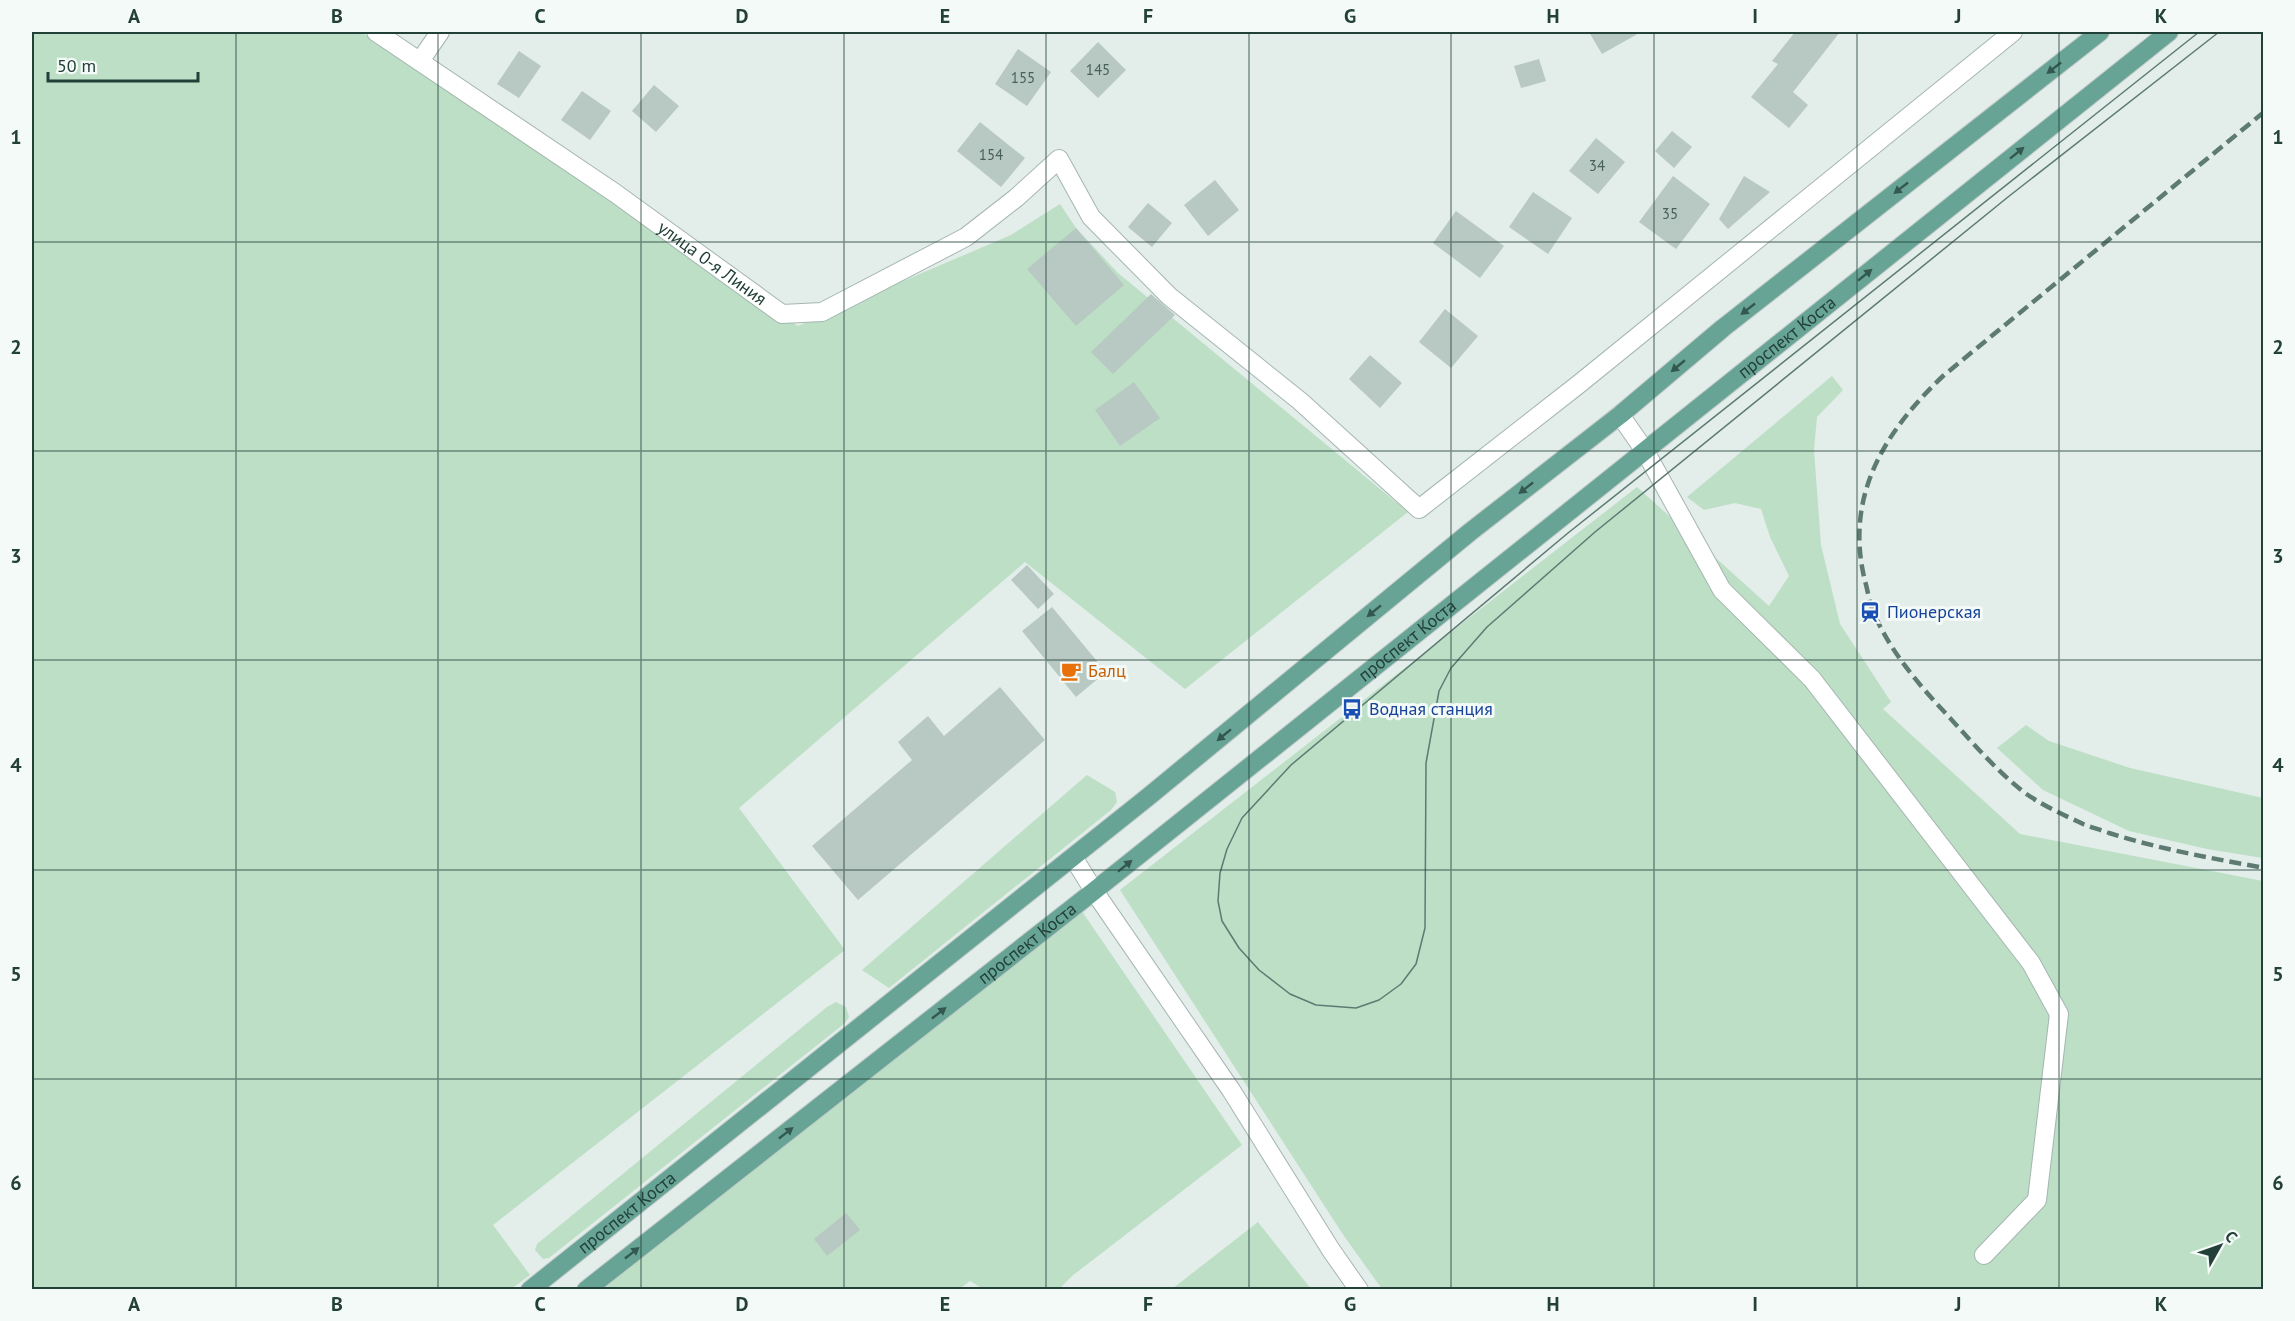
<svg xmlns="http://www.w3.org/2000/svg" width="2295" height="1321" viewBox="0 0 2295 1321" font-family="'PT Sans',sans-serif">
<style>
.green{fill:#bcdfc6}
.building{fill:#b8c8c2}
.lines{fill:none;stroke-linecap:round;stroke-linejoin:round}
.minor-casing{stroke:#a5b6b0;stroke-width:20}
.primary-casing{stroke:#c1cac7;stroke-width:20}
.minor{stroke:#fff;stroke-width:18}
.primary{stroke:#67a495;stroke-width:18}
.tram{stroke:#5d7b73;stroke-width:1.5}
.rail{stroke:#5d7b73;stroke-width:4.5;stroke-dasharray:12 6;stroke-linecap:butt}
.oneway{fill:#33594f}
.grid{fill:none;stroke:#224038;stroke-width:1.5;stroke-opacity:0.55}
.labels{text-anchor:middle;stroke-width:6;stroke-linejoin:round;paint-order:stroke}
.number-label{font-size:15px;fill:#48625a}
.street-label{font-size:18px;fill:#224038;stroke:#f4faf7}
.transit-label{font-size:18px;fill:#164399;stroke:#f4faf7;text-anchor:start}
.food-label{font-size:18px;fill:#c56008;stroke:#f4faf7;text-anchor:start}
.neatline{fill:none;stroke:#224038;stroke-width:2}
.grid-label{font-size:20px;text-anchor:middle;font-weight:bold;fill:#224038}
</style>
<rect width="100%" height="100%" fill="#e3ede9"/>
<path class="green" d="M32 32H361L798 326 1011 235 1060 204 1076 228 1118 273 1408 512 1185 689 1025 562 739 808 845 950 493 1225 530 1275 511 1289H32Z
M1832 376 1843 390 1817 417 1814 450 1821 545 1840 624 1891 702 1883 709 2020 834 2263 881V1289H1382L1344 1236 1120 890 1637 487 1769 606 1789 576 1770 537 1761 509 1735 503 1704 510 1687 497Z
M2026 725 2049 741 2130 768 2263 798V858L2207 849 2129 831 2043 790 1997 748Z
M1087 775 1115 792 1117 802 1111 810 889 988 862 970Z
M1081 910 1242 1145 1072 1276 1059 1289H983L970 1281 958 1290H602Z
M836 1002 846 1007 849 1017 845 1023 549 1258 543 1259 535 1250 537 1244 827 1007Z
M1258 1222 1311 1289H1172Z"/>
<path class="building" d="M1589 32H1641L1602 54Z
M1795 32H1840L1793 92 1808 105 1789 128 1751 97 1778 64 1772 61Z
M1098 42 1126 70 1098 98 1070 71Z
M1018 49 1051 72 1027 106 995 84Z
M519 51 541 66 519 98 497 84Z
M1539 59 1546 81 1521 88 1514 66Z
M654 85 679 106 656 132 632 111Z
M582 91 611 111 590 140 561 120Z
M980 122 1025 158 1001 187 957 151Z
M1672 131 1692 147 1674 168 1655 151Z
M1596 138 1625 162 1598 194 1569 171Z
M1673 176 1710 204 1676 249 1639 222Z
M1744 176 1770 192 1728 229 1719 219Z
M1215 180 1239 210 1208 236 1184 205Z
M1533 192 1572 218 1548 254 1509 227Z
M1148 203 1172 223 1152 247 1128 227Z
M1456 211 1504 246 1480 278 1433 243Z
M1076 228 1124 285 1076 326 1027 269Z
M1151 294 1175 315 1113 374 1091 352Z
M1445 309 1478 336 1451 368 1419 342Z
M1370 355 1402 383 1380 408 1349 379Z
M1134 382 1160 418 1120 446 1095 410Z
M1027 565 1054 594 1038 609 1011 580Z
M1052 607 1106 672 1076 697 1022 631Z
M1000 687 1045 740 858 900 812 846 912 760 898 742 928 716 944 736Z
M846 1213 860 1230 827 1256 814 1239Z"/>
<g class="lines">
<g class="minor-casing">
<g id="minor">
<path id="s1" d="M376 32 615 193 782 314 822 312 966 237 1016 198 1059 159 1091 217 1169 296 1300 401 1419 509 1579 384 2013 32"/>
<path d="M420 61 440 32"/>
<path d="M1620 415 1645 451 1722 590 1812 679 2031 963 2059 1014 2037 1200 1984 1255"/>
<path d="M1073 857 1094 891 1231 1090 1331 1250 1359 1290"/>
</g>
</g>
<g class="primary-casing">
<g id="primary">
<path id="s2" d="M530 1290 1148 797 1470 532 1620 415 1723 328 2100 32"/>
<path id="s3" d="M586 1290 1094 891 2169 32"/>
</g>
</g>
<use href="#minor" class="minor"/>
<use href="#primary" class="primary"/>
<path class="tram" d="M2199 32 1568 533 1291 765 1242 818 1227 849 1220 873 1218 901 1222 921 1239 948 1259 970 1290 994 1316 1005 1356 1008 1379 1000 1401 984 1416 964 1425 928 1426 763 1439 691 1451 668 1487 627 1595 532 2008 197 2219 32"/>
<path class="rail" d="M2264 112 1943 376C1884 432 1844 497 1865 581 1868 591 1869 602 1873 611 1890 652 1920 686 1950 718 1972 742 1994 768 2020 789 2034 801 2061 814 2079 822 2088 827 2099 829 2109 833 2159 849 2211 858 2264 868"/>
</g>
<defs><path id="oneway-solid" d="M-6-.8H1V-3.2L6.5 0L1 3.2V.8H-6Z" transform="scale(1.5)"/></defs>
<g class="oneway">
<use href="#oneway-solid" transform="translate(2054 68) rotate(142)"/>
<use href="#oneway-solid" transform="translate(2017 153) rotate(-39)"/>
<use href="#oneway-solid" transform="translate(1901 188) rotate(142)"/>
<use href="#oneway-solid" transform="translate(1865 275) rotate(-39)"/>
<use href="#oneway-solid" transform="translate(1748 309) rotate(142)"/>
<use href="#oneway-solid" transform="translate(1678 366) rotate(140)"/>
<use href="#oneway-solid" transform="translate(1526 488) rotate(142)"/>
<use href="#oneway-solid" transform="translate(1374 611) rotate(141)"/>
<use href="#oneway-solid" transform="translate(1224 735) rotate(141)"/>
<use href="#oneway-solid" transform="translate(1125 866) rotate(-39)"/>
<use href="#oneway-solid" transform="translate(939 1013) rotate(-38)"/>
<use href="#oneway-solid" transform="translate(786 1133) rotate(-38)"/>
<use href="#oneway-solid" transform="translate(632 1253) rotate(-38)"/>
</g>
<path class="grid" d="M236 32V1290M438 32V1290M641 32V1290M844 32V1290M1046 32V1290M1249 32V1290M1451 32V1290M1654 32V1290M1857 32V1290M2059 32V1290M32 242H2264M32 451H2264M32 660H2264M32 870H2264M32 1079H2264"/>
<defs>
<g id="station-bare" transform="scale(1.62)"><path d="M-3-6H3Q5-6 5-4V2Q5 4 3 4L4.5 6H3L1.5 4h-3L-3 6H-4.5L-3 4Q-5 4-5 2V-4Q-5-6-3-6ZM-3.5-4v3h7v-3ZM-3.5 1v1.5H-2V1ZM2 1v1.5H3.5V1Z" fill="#1a4fb4" stroke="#f4faf7" stroke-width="2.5" paint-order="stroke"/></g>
<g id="cafe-bare" transform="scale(1.62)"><path d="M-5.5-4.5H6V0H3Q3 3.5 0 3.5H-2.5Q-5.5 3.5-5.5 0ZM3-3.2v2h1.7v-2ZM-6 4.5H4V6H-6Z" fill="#e8710a" stroke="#f4faf7" stroke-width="2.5" paint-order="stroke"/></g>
<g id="bus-bare" transform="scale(1.62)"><path d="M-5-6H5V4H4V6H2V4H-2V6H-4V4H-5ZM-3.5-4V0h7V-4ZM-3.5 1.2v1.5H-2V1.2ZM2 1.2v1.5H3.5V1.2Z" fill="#1a4fb4" stroke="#f4faf7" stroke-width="2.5" paint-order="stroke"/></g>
</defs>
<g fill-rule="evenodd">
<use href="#station-bare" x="1870" y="612"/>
<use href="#cafe-bare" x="1071" y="671"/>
<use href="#bus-bare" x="1352" y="709"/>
</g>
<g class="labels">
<g class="number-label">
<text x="1098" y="75">145</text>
<text x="1023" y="83">155</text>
<text x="991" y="160">154</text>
<text x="1597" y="171">34</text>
<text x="1670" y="219">35</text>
</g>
<g class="street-label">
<text dy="6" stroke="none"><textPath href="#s1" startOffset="408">улица 0-я Линия</textPath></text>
<text dy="6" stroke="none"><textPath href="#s3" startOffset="1533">проспект Коста</textPath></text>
<text dy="6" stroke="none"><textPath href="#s3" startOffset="1047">проспект Коста</textPath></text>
<text dy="6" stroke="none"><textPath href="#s3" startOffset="561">проспект Коста</textPath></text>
<text dy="6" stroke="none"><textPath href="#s2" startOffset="124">проспект Коста</textPath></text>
</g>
<g class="transit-label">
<text x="1887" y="618">Пионерская</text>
<text x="1369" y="715">Водная станция</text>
</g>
<g class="food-label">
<text x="1088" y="677">Балц</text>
</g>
</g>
<rect width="2295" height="1321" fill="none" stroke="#f4faf7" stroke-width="66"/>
<g transform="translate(2220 1246) rotate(50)" stroke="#f4faf7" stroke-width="4.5" paint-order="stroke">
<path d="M0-4.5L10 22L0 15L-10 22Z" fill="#224038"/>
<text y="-9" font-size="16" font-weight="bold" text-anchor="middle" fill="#224038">С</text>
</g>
<path d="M48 72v9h150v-9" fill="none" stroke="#224038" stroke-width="3"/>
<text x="57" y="72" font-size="18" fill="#224038" stroke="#f4faf7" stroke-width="4.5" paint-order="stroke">50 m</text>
<rect x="33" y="33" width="2229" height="1255" class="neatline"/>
<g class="grid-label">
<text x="134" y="23">A</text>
<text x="337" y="23">B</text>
<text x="540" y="23">C</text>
<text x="742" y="23">D</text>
<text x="945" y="23">E</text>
<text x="1148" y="23">F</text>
<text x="1350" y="23">G</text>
<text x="1553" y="23">H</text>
<text x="1755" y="23">I</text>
<text x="1958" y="23">J</text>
<text x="2161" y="23">K</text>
<text x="16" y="144">1</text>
<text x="2278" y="144">1</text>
<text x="16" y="354">2</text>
<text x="2278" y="354">2</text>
<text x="16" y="563">3</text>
<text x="2278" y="563">3</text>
<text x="16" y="772">4</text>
<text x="2278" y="772">4</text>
<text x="16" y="981">5</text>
<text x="2278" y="981">5</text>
<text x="16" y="1190">6</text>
<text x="2278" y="1190">6</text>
<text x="134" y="1311">A</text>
<text x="337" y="1311">B</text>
<text x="540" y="1311">C</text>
<text x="742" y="1311">D</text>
<text x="945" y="1311">E</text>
<text x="1148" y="1311">F</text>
<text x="1350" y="1311">G</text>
<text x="1553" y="1311">H</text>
<text x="1755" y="1311">I</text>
<text x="1958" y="1311">J</text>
<text x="2161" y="1311">K</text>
</g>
</svg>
